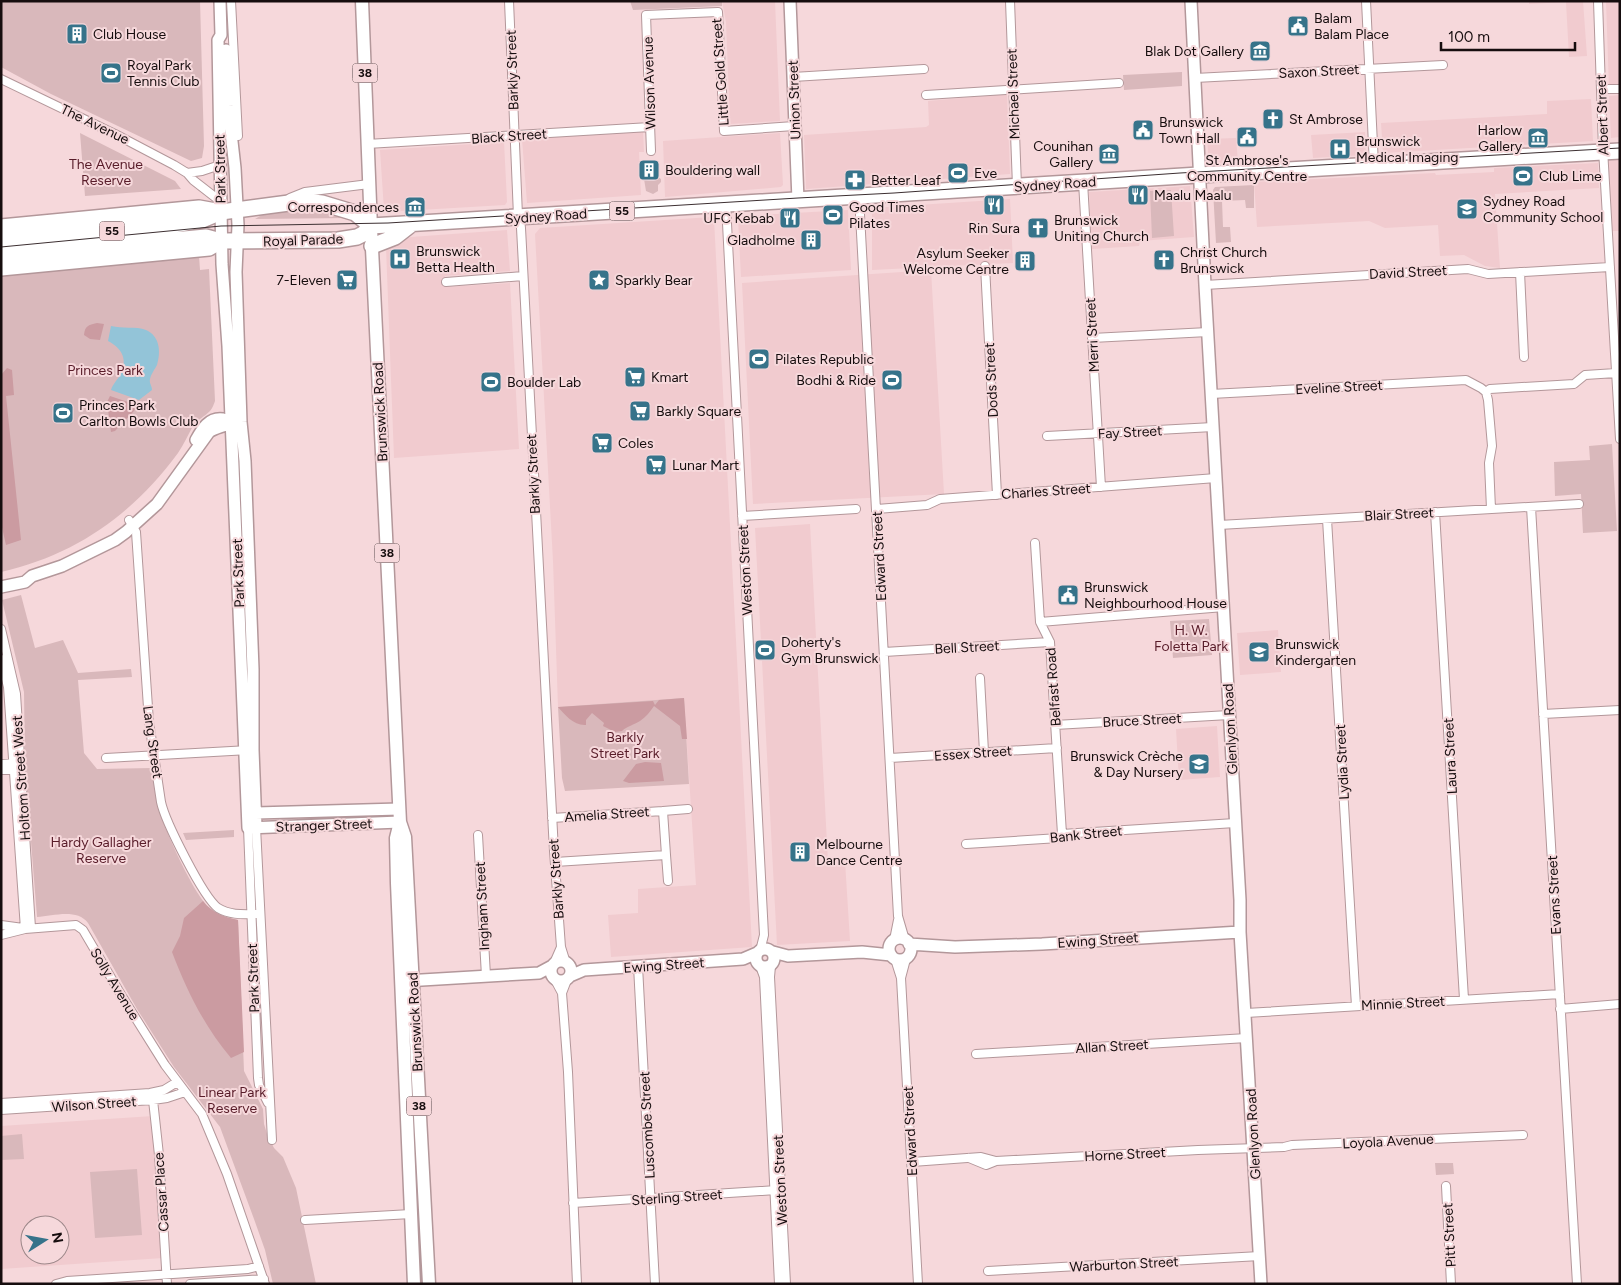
<svg xmlns="http://www.w3.org/2000/svg" width="1621" height="1285" viewBox="0 0 1621 1285" font-family="Figtree,sans-serif">
<style>
.built{fill:#f1cbcf;fill-rule:evenodd}
.green{fill:#d9b8bb}
.forest{fill:#cb9ba1}
.water{fill:#93c4d8}
.lines{fill:none;stroke-linecap:round;stroke-linejoin:round}
.street-casing{stroke:#b3979a;stroke-width:10}
.secondary-casing{stroke:#b3979a;stroke-width:14}
.primary-casing{stroke:#b3979a;stroke-width:15}
.highway-casing{stroke:#b3979a;stroke-width:18}
.street{stroke:#fff;stroke-width:8}
.secondary{stroke:#fff;stroke-width:11}
.primary{stroke:#fff;stroke-width:12}
.highway{stroke:#fff;stroke-width:15}
.tram{stroke:#3c2f31;stroke-width:1}
.labels{text-anchor:middle;stroke-width:4;stroke-linejoin:round;paint-order:stroke}
.shield{fill:#f6d8db;stroke:#594a4c;stroke-width:1}
.shield-label{font-size:12px;font-weight:bold;fill:#160d0e}
.poi-label{font-size:14px;fill:#160d0e;stroke:#f6d8db;text-anchor:start}
.street-label{font-size:14px;fill:#160d0e;stroke:#f6d8db}
.park-label{font-size:14px;fill:#581c29;stroke:#f6d8db}
</style>
<rect width="100%" height="100%" fill="#f6d8db"/>
<path class="built" d="M722 1H775L780 121 730 124 726 22Z
M1529 1H1583L1587 56 1569 57 1566 2 1529 4Z
M1606 1H1620V87L1609 88Z
M1007 94 1010 174 806 189 804 135 926 127 929 125 928 101Z
M1620 95V137L1611 138 1609 96Z
M1591 99 1593 141 1383 153 1381 123 1547 114V101Z
M643 131 644 152H639L641 195 527 203 522 139Z
M1365 132 1366 155 1313 158 1311 135Z
M780 133 783 185 781 187 665 197 663 141Z
M1236 138 1238 162 1209 164 1207 139Z
M504 142 507 202 505 205 385 212 384 210 380 150Z
M1620 158V231H1611L1607 159Z
M1598 163 1599 188 1495 194 1500 268 1485 266 1464 255 1440 256 1438 225 1385 228 1369 221 1257 227 1254 182 1435 173 1436 175 1494 172V168Z
M1190 186 1194 237 1140 241 1139 246 1092 249 1089 192Z
M1010 199 1013 263 872 270V208Z
M848 210 851 270 741 277 738 218 741 216Z
M712 217 714 219 752 947 611 957 608 915 638 913V889L696 885 684 699 558 707 553 561 535 234 540 228Z
M507 230 510 271 445 276V287L510 283 519 449 394 458 386 247 411 237Z
M931 270 944 494 753 504 742 283Z
M810 524 828 862 845 861 850 941 777 945 755 528Z
M1278 630 1281 672 1240 675 1237 633Z
M1217 726 1220 777 1179 780 1176 729Z
M153 1116 163 1258 1 1269V1126ZM30 1225H60V1255H30Z"/>
<path class="green" d="M1 1H200L204 146 202 158 191 161 51 94 1 67Z
M630 1H722V6L633 10Z
M1182 72V86L1124 90 1123 75Z
M80 133 175 181 181 189 85 196Z
M658 177 661 179V182L658 185V191L653 194 646 191 644 179 649 181H654Z
M1254 185V208H1246L1245 200 1222 201 1223 227H1230L1231 242 1216 243 1213 190 1215 187Z
M1171 190 1174 236 1152 238 1150 191Z
M287 207 326 209 348 218 255 219 265 213Z
M199 256 200 270 209 269 215 401C214 404 212 409 210 411 204 417 198 419 193 426 188 435 184 444 178 453 133 514 76 555 1 572V275Z
M1612 444 1617 531 1583 533 1581 494 1555 496 1554 462 1590 460 1589 446Z
M21 595 35 648 63 640 78 673 131 669 132 677 78 680 84 753 97 769 152 768C154 783 155 798 160 813 166 832 195 897 210 908 218 915 227 918 238 920L244 1071 263 1109 264 1124 267 1134 274 1148 283 1157 296 1188 316 1284H273L265 1250 254 1219 220 1127 174 1067 137 1009 88 923C77 908 53 916 37 917L25 766 24 692 2 600Z
M1209 619 1212 655 1173 658 1170 621Z
M684 698 689 784 565 791 562 778 558 707Z
M234 830V837L186 840 183 833Z
M22 1134 24 1159 1 1160V1136Z
M1453 1163 1454 1174 1436 1175 1435 1163Z
M137 1169 142 1235 95 1238 90 1172Z"/>
<path class="forest" d="M97 323 104 324 100 340 90 339 84 335C85 326 88 325 97 323Z
M7 368 12 370 14 395 6 396 21 540 6 545 1 523V375Z
M110 396 137 405 134 411 115 431 111 432 107 402Z
M684 698 687 739H682L680 726 654 706C650 712 646 717 640 721 634 725 627 726 622 731L615 732 603 726 604 723 592 713 586 720V725C574 726 565 715 558 707L653 701 655 705 659 700Z
M645 762 661 763 664 781 629 783 623 781 636 764Z
M203 901C212 913 224 917 238 920L244 1052 231 1058C204 1026 187 991 172 952L180 936 184 918Z"/>
<path class="water" d="M111 326C122 329 136 326 146 330 160 336 161 352 157 365 155 369 151 374 150 379 149 384 152 385 152 390L139 400 111 390C113 383 118 380 121 373 128 358 121 348 108 341Z"/>
<g class="lines">
<g class="street-casing">
<path id="street" d="M231 1 238 136H232
M509 1 518 216 520 220 521 228 554 851 561 947 566 963
M1010 1 1017 186
M1366 1 1374 165
M1598 1 1603 149 1620 439
M793 77 924 69
M1195 78 1443 65
M1 79 115 134 174 165 187 173 193 180 220 201
M1601 89H1620
M926 95 1119 83
M367 144 650 127
M651 151 646 15 718 12 724 131 794 126
M187 173 202 171 220 165
M1083 182 1101 487
M859 196 898 916 905 940
M290 198 305 192 369 184
M726 204 764 935 760 951
M985 266 997 495
M1520 272 1524 357
M446 282 523 276
M1205 285 1468 269 1488 274 1610 267
M1092 338 1208 332
M1486 392 1490 389 1574 384 1585 375 1616 373
M1211 394 1466 380 1481 388 1486 392 1488 400 1492 446 1489 463 1491 509
M1047 436 1213 427
M1531 507 1577 1284
M877 509 927 505 940 499 1216 478
M1435 512 1464 999
M742 516 856 509
M1327 519 1356 1006
M129 520 136 532 149 722 161 802C165 821 203 897 218 908 231 916 246 914 260 914
M1219 525 1579 504
M1035 543 1040 622 1050 642 1062 834
M1040 622 1224 607
M1 629 16 694 31 928
M884 652 1050 642
M1 659 8 687 25 929
M980 678 984 752
M1543 714 1620 710
M1055 725 1229 715
M106 758 249 750
M890 758 1057 748
M1 764 17 763
M1 770 19 769
M663 811 688 809
M552 818 663 811 666 855 555 862
M256 827 272 1140
M248 828 258 1078 259 1085 268 1103
M478 835 486 976
M966 844 1059 838 1062 834 1235 823
M666 855 668 881
M1 925 23 928
M1 935 25 929 76 925 83 930 123 998 165 1065 202 1114 227 1174 265 1284
M894 940 898 920
M895 959 901 978 918 1284
M554 963 561 947
M638 966 655 1284
M760 966 764 977 779 1284
M771 966 770 977 786 1284
M901 978 906 959
M555 980 562 993 568 1072 577 1284
M562 993 567 980
M1560 1009 1620 1004
M1246 1013 1560 994
M976 1054 1247 1038
M153 1100 159 1155 167 1284
M1 1103 150 1093 164 1090 177 1082
M1 1110 153 1100 167 1098 185 1092
M969 1158 986 1165 996 1161 1198 1150 1284 1147 1292 1145 1523 1135
M912 1162 981 1157 996 1161
M1446 1186 1451 1284
M573 1203 776 1190
M305 1220 411 1214
M988 1271 1260 1256
M56 1284 67 1281 248 1269 259 1266
M190 1284 264 1279"/>
</g>
<g class="secondary-casing">
<path id="secondary" d="M220 1 221 35 218 40 222 264 228 346 248 828 400 822
M790 1 798 200
M1191 1 1205 285 1240 900V932L1261 1284
M226 50 228 106 235 168 238 225 236 272 241 422 245 461 253 669V750L256 827
M196 440C202 429 209 417 223 419 227 420 230 422 235 422
M1 587 25 582 32 576 62 566 115 540 126 532 157 504 209 432C216 427 224 427 232 422
M256 813 399 809
M889 949a11 11 0 1 1 22 0a11 11 0 1 1-22 0Z
M909 944 955 947 1042 944 1240 932
M756 958a9 9 0 1 1 18 0a9 9 0 1 1-18 0Z
M773 952 788 956 862 952 891 955
M551 971a10 10 0 1 1 20 0a10 10 0 1 1-20 0Z
M570 976 584 970 743 959 757 953
M405 981 539 973 552 966"/>
</g>
<g class="primary-casing">
<path id="primary" d="M362 1 371 228 400 822 396 838 397 883 414 1284
M400 822 405 837 429 1284"/>
</g>
<g class="highway-casing">
<path id="highway" d="M371 226 1199 175 1620 151
M1 227 199 208 221 212
M1 242 175 225 202 220 221 212 304 201 322 203 355 213 371 226
M372 246 395 237 413 223
M1 256 206 237 221 241 338 240 357 237 363 234 371 226
M1 268 209 248 221 241"/>
</g>
<use href="#street" class="street"/>
<use href="#secondary" class="secondary"/>
<use href="#primary" class="primary"/>
<use href="#highway" class="highway"/>
<path class="tram" d="M1 247 221 226 388 223 798 198 894 193 1180 173 1620 148"/>
</g>
<defs>
<g id="civic-square" transform="scale(1.125)"><rect x="-9" y="-9" width="18" height="18" rx="4" fill="#36738a" stroke="#f6d8db"/><path d="M-.6-6.5H3V-4.5H.6V-3L4-1V1h2V6H-6V1h2V-1L-.6-3ZM-1.2 2.5V6h2.4V2.5Z" fill="#fff"/></g>
<g id="building-square" transform="scale(1.125)"><rect x="-9" y="-9" width="18" height="18" rx="4" fill="#36738a" stroke="#f6d8db"/><path d="M-4-6H4V6H1V3H-1V6H-4ZM-2.5-4.3h1.7v1.8h-1.7ZM.8-4.3h1.7v1.8H.8ZM-2.5-1h1.7V.8h-1.7ZM.8-1h1.7V.8H.8Z" fill="#fff"/></g>
<g id="museum-square" transform="scale(1.125)"><rect x="-9" y="-9" width="18" height="18" rx="4" fill="#36738a" stroke="#f6d8db"/><path d="M0-6L6-3V-2H-6V-3ZM-5-1h2V3h-2ZM-1-1h2V3h-2ZM3-1h2V3H3ZM-6 4H6V6H-6Z" fill="#fff"/></g>
<g id="stadium-square" transform="scale(1.125)"><rect x="-9" y="-9" width="18" height="18" rx="4" fill="#36738a" stroke="#f6d8db"/><path d="M0-5a6.5 5 0 1 0 0 10a6.5 5 0 1 0 0-10ZM-3.5-1.8h7v3.6h-7Z" fill="#fff"/></g>
<g id="church-square" transform="scale(1.125)"><rect x="-9" y="-9" width="18" height="18" rx="4" fill="#36738a" stroke="#f6d8db"/><path d="M-1.2-6h2.4v3.5h3.3v2.4h-3.3V6h-2.4V-.1h-3.3v-2.4h3.3Z" fill="#fff"/></g>
<g id="hospital-square" transform="scale(1.125)"><rect x="-9" y="-9" width="18" height="18" rx="4" fill="#36738a" stroke="#f6d8db"/><path d="M-5-5h3v3.5h4V-5h3V5h-3V1.5h-4V5h-3Z" fill="#fff"/></g>
<g id="pharmacy-square" transform="scale(1.125)"><rect x="-9" y="-9" width="18" height="18" rx="4" fill="#36738a" stroke="#f6d8db"/><path d="M-2-6h4v4h4v4h-4v4h-4v-4h-4v-4h4Z" fill="#fff"/></g>
<g id="restaurant-square" transform="scale(1.125)"><rect x="-9" y="-9" width="18" height="18" rx="4" fill="#36738a" stroke="#f6d8db"/><path d="M-5-6h1v4h1v-4h1v4h1v-4h1v5L-1.5 .5V6h-2V.5L-5-1ZM5-6V6H3V1.5H1.5Q1.5-4 5-6Z" fill="#fff"/></g>
<g id="school-square" transform="scale(1.125)"><rect x="-9" y="-9" width="18" height="18" rx="4" fill="#36738a" stroke="#f6d8db"/><path d="M0-5L7-2L0 1L-7-2ZM-4 1L0 2.5L4 1V4Q0 6-4 4Z" fill="#fff"/></g>
<g id="supermarket-square" transform="scale(1.125)"><rect x="-9" y="-9" width="18" height="18" rx="4" fill="#36738a" stroke="#f6d8db"/><path d="M-6-5.5h2.5l.6 2H6L4.5 2H-2.5L-4.4-4H-6ZM-1.5 3.2a1.3 1.3 0 1 0 .1 0ZM3 3.2a1.3 1.3 0 1 0 .1 0Z" fill="#fff"/></g>
<g id="sight-square" transform="scale(1.125)"><rect x="-9" y="-9" width="18" height="18" rx="4" fill="#36738a" stroke="#f6d8db"/><path d="M0-6L1.8-2.2L6-1.7L2.9 1.2L3.7 5.4L0 3.3L-3.7 5.4L-2.9 1.2L-6-1.7L-1.8-2.2Z" fill="#fff"/></g>
</defs>
<g fill-rule="evenodd">
<use href="#civic-square" x="1298" y="26"/>
<use href="#building-square" x="77" y="34"/>
<use href="#museum-square" x="1260" y="51"/>
<use href="#stadium-square" x="111" y="73"/>
<use href="#church-square" x="1273" y="119"/>
<use href="#civic-square" x="1143" y="130"/>
<use href="#civic-square" x="1247" y="137"/>
<use href="#museum-square" x="1538" y="138"/>
<use href="#hospital-square" x="1340" y="149"/>
<use href="#museum-square" x="1109" y="154"/>
<use href="#building-square" x="649" y="170"/>
<use href="#stadium-square" x="958" y="173"/>
<use href="#stadium-square" x="1523" y="176"/>
<use href="#pharmacy-square" x="855" y="180"/>
<use href="#restaurant-square" x="1138" y="195"/>
<use href="#restaurant-square" x="994" y="205"/>
<use href="#museum-square" x="415" y="207"/>
<use href="#school-square" x="1467" y="209"/>
<use href="#stadium-square" x="833" y="215"/>
<use href="#restaurant-square" x="790" y="218"/>
<use href="#church-square" x="1038" y="228"/>
<use href="#building-square" x="811" y="240"/>
<use href="#hospital-square" x="400" y="259"/>
<use href="#church-square" x="1164" y="260"/>
<use href="#building-square" x="1025" y="261"/>
<use href="#supermarket-square" x="347" y="280"/>
<use href="#sight-square" x="599" y="280"/>
<use href="#stadium-square" x="759" y="359"/>
<use href="#supermarket-square" x="635" y="377"/>
<use href="#stadium-square" x="892" y="380"/>
<use href="#stadium-square" x="491" y="382"/>
<use href="#supermarket-square" x="640" y="411"/>
<use href="#stadium-square" x="63" y="413"/>
<use href="#supermarket-square" x="602" y="443"/>
<use href="#supermarket-square" x="656" y="465"/>
<use href="#civic-square" x="1068" y="595"/>
<use href="#stadium-square" x="765" y="650"/>
<use href="#school-square" x="1259" y="652"/>
<use href="#school-square" x="1199" y="764"/>
<use href="#building-square" x="800" y="852"/>
</g>
<g class="labels">
<g class="shield">
<rect x="352.5" y="63.5" width="25" height="19" rx="4"/>
<rect x="609.5" y="201.5" width="25" height="19" rx="4"/>
<rect x="99.5" y="221.5" width="25" height="19" rx="4"/>
<rect x="374.5" y="543.5" width="25" height="19" rx="4"/>
<rect x="406.5" y="1096.5" width="25" height="19" rx="4"/>
</g>
<g class="shield-label">
<text x="365" y="77">38</text>
<text x="622" y="215">55</text>
<text x="112" y="235">55</text>
<text x="387" y="557">38</text>
<text x="419" y="1110">38</text>
</g>
<g class="poi-label">
<text x="1314" y="23">Balam<tspan x="1314" dy="16">Balam Place</tspan></text>
<text x="93" y="39">Club House</text>
<text x="1244" y="56" text-anchor="end">Blak Dot Gallery</text>
<text x="127" y="70">Royal Park<tspan x="127" dy="16">Tennis Club</tspan></text>
<text x="1289" y="124">St Ambrose</text>
<text x="1159" y="127">Brunswick<tspan x="1159" dy="16">Town Hall</tspan></text>
<text x="1522" y="135" text-anchor="end">Harlow<tspan x="1522" dy="16">Gallery</tspan></text>
<text x="1356" y="146">Brunswick<tspan x="1356" dy="16">Medical Imaging</tspan></text>
<text x="1093" y="151" text-anchor="end">Counihan<tspan x="1093" dy="16">Gallery</tspan></text>
<text x="1247" y="165" text-anchor="middle">St Ambrose's<tspan x="1247" dy="16">Community Centre</tspan></text>
<text x="665" y="175">Bouldering wall</text>
<text x="974" y="178">Eve</text>
<text x="1539" y="181">Club Lime</text>
<text x="871" y="185">Better Leaf</text>
<text x="1154" y="200">Maalu Maalu</text>
<text x="1483" y="206">Sydney Road<tspan x="1483" dy="16">Community School</tspan></text>
<text x="399" y="212" text-anchor="end">Correspondences</text>
<text x="849" y="212">Good Times<tspan x="849" dy="16">Pilates</tspan></text>
<text x="774" y="223" text-anchor="end">UFC Kebab</text>
<text x="1054" y="225">Brunswick<tspan x="1054" dy="16">Uniting Church</tspan></text>
<text x="994" y="233" text-anchor="middle">Rin Sura</text>
<text x="795" y="245" text-anchor="end">Gladholme</text>
<text x="416" y="256">Brunswick<tspan x="416" dy="16">Betta Health</tspan></text>
<text x="1180" y="257">Christ Church<tspan x="1180" dy="16">Brunswick</tspan></text>
<text x="1009" y="258" text-anchor="end">Asylum Seeker<tspan x="1009" dy="16">Welcome Centre</tspan></text>
<text x="331" y="285" text-anchor="end">7-Eleven</text>
<text x="615" y="285">Sparkly Bear</text>
<text x="775" y="364">Pilates Republic</text>
<text x="651" y="382">Kmart</text>
<text x="876" y="385" text-anchor="end">Bodhi &amp; Ride</text>
<text x="507" y="387">Boulder Lab</text>
<text x="79" y="410">Princes Park<tspan x="79" dy="16">Carlton Bowls Club</tspan></text>
<text x="656" y="416">Barkly Square</text>
<text x="618" y="448">Coles</text>
<text x="672" y="470">Lunar Mart</text>
<text x="1084" y="592">Brunswick<tspan x="1084" dy="16">Neighbourhood House</tspan></text>
<text x="781" y="647">Doherty's<tspan x="781" dy="16">Gym Brunswick</tspan></text>
<text x="1275" y="649">Brunswick<tspan x="1275" dy="16">Kindergarten</tspan></text>
<text x="1183" y="761" text-anchor="end">Brunswick Crèche<tspan x="1183" dy="16">&amp; Day Nursery</tspan></text>
<text x="816" y="849">Melbourne<tspan x="816" dy="16">Dance Centre</tspan></text>
</g>
<g class="street-label">
<text transform="translate(512 70) rotate(-92)" y="5">Barkly Street</text>
<text transform="translate(1319 71) rotate(-3)" y="5">Saxon Street</text>
<text transform="translate(720 72) rotate(-94)" y="5">Little Gold Street</text>
<text transform="translate(649 83) rotate(-92)" y="5">Wilson Avenue</text>
<text transform="translate(1013 94) rotate(-92)" y="5">Michael Street</text>
<text transform="translate(794 100) rotate(-92)" y="5">Union Street</text>
<text transform="translate(1602 115) rotate(-92)" y="5">Albert Street</text>
<text transform="translate(95 124) rotate(26)" y="5">The Avenue</text>
<text transform="translate(509 136) rotate(-4)" y="5">Black Street</text>
<text transform="translate(220 169) rotate(-91)" y="5">Park Street</text>
<text transform="translate(1055 184) rotate(-4)" y="5">Sydney Road</text>
<text transform="translate(546 216) rotate(-4)" y="5">Sydney Road</text>
<text transform="translate(303 240) rotate(-2)" y="5">Royal Parade</text>
<text transform="translate(1408 272) rotate(-3)" y="5">David Street</text>
<text transform="translate(1092 335) rotate(-93)" y="5">Merri Street</text>
<text transform="translate(991 380) rotate(-93)" y="5">Dods Street</text>
<text transform="translate(1339 387) rotate(-3)" y="5">Eveline Street</text>
<text transform="translate(380 412) rotate(-93)" y="5">Brunswick Road</text>
<text transform="translate(1130 432) rotate(-3)" y="5">Fay Street</text>
<text transform="translate(533 474) rotate(-93)" y="5">Barkly Street</text>
<text transform="translate(1046 491) rotate(-4)" y="5">Charles Street</text>
<text transform="translate(1399 514) rotate(-3)" y="5">Blair Street</text>
<text transform="translate(879 556) rotate(-93)" y="5">Edward Street</text>
<text transform="translate(745 570) rotate(-93)" y="5">Weston Street</text>
<text transform="translate(238 573) rotate(-92)" y="5">Park Street</text>
<text transform="translate(967 647) rotate(-3)" y="5">Bell Street</text>
<text transform="translate(1053 687) rotate(-94)" y="5">Belfast Road</text>
<text transform="translate(1142 720) rotate(-3)" y="5">Bruce Street</text>
<text transform="translate(1230 729) rotate(-93)" y="5">Glenlyon Road</text>
<text transform="translate(153 742) rotate(82)" y="5">Lang Street</text>
<text transform="translate(973 753) rotate(-4)" y="5">Essex Street</text>
<text transform="translate(1450 756) rotate(-93)" y="5">Laura Street</text>
<text transform="translate(1342 762) rotate(-93)" y="5">Lydia Street</text>
<text transform="translate(21 778) rotate(-94)" y="5">Holtom Street West</text>
<text transform="translate(607 814) rotate(-4)" y="5">Amelia Street</text>
<text transform="translate(324 825) rotate(-2)" y="5">Stranger Street</text>
<text transform="translate(1086 834) rotate(-6)" y="5">Bank Street</text>
<text transform="translate(556 879) rotate(-94)" y="5">Barkly Street</text>
<text transform="translate(1554 895) rotate(-93)" y="5">Evans Street</text>
<text transform="translate(482 906) rotate(-93)" y="5">Ingham Street</text>
<text transform="translate(1098 940) rotate(-4)" y="5">Ewing Street</text>
<text transform="translate(664 965) rotate(-4)" y="5">Ewing Street</text>
<text transform="translate(253 978) rotate(-92)" y="5">Park Street</text>
<text transform="translate(115 984) rotate(59)" y="5">Solly Avenue</text>
<text transform="translate(1403 1003) rotate(-3)" y="5">Minnie Street</text>
<text transform="translate(415 1022) rotate(-93)" y="5">Brunswick Road</text>
<text transform="translate(1112 1046) rotate(-3)" y="5">Allan Street</text>
<text transform="translate(94 1104) rotate(-4)" y="5">Wilson Street</text>
<text transform="translate(647 1125) rotate(-93)" y="5">Luscombe Street</text>
<text transform="translate(910 1131) rotate(-93)" y="5">Edward Street</text>
<text transform="translate(1253 1134) rotate(-93)" y="5">Glenlyon Road</text>
<text transform="translate(1388 1141) rotate(-3)" y="5">Loyola Avenue</text>
<text transform="translate(1125 1154) rotate(-3)" y="5">Horne Street</text>
<text transform="translate(780 1180) rotate(-93)" y="5">Weston Street</text>
<text transform="translate(161 1192) rotate(-94)" y="5">Cassar Place</text>
<text transform="translate(677 1197) rotate(-4)" y="5">Sterling Street</text>
<text transform="translate(1449 1235) rotate(-93)" y="5">Pitt Street</text>
<text transform="translate(1124 1264) rotate(-3)" y="5">Warburton Street</text>
</g>
<g class="park-label">
<text x="106" y="169">The Avenue<tspan x="106" dy="16">Reserve</tspan></text>
<text x="105" y="375">Princes Park</text>
<text x="1191" y="635">H. W.<tspan x="1191" dy="16">Foletta Park</tspan></text>
<text x="625" y="742">Barkly<tspan x="625" dy="16">Street Park</tspan></text>
<text x="101" y="847">Hardy Gallagher<tspan x="101" dy="16">Reserve</tspan></text>
<text x="232" y="1097">Linear Park<tspan x="232" dy="16">Reserve</tspan></text>
</g>
</g>
<rect width="1621" height="1285" fill="none" stroke="#160d0e" stroke-width="5"/>
<g transform="translate(45 1240) rotate(79)"><circle r="24" fill="#f6d8db" stroke="#9c8789"/>
<path d="M0-4L9 19L0 12L-9 19Z" fill="#36738a"/>
<text y="-8" font-size="14" font-weight="bold" text-anchor="middle" fill="#160d0e">N</text>
</g>
<path d="M1441 42v8h134v-8" fill="none" stroke="#160d0e" stroke-width="2.5"/>
<text x="1448" y="42" font-size="15" fill="#160d0e" stroke="#f6d8db" stroke-width="4" paint-order="stroke">100 m</text>
</svg>
